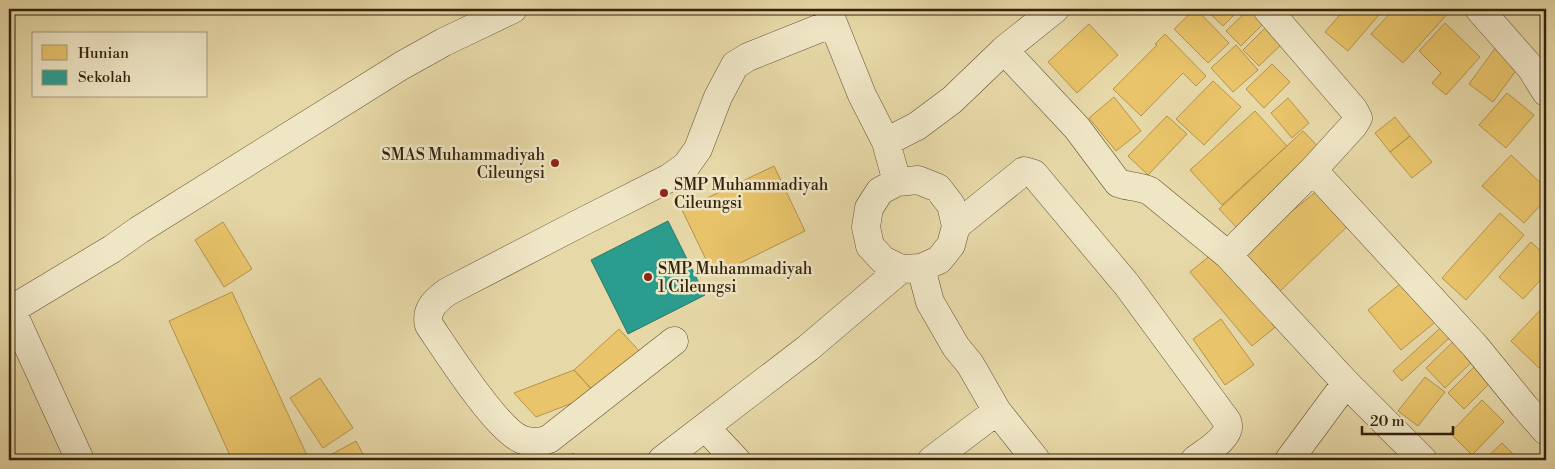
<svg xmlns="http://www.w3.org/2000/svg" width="1555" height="469" viewBox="0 0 1555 469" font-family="'Libre Bodoni',serif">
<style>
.homes{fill:#e9c46a;stroke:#b3934e}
.schools{fill:#2a9d8f;stroke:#2d7868}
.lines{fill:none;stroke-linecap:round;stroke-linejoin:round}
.minor-casing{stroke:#625034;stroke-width:29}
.minor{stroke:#efe6c6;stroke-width:28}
.poi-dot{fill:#8f2418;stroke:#efe6c6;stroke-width:2}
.labels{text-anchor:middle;stroke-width:5;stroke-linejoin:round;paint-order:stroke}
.poi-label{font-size:16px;fill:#35220d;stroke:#efe6c6;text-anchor:start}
</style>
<rect width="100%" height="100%" fill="#e7d8a7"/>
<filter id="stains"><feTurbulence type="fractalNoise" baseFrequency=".004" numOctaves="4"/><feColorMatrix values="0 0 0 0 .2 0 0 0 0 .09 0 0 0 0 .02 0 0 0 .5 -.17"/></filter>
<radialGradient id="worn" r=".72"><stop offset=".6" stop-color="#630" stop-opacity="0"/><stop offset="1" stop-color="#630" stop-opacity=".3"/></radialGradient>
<path class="homes" d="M1195 9H1196L1229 43 1208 63 1174 29Z
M1205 9H1240L1223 26Z
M1249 9H1251L1264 23 1241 46 1226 31Z
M1345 9H1384L1348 51 1325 32Z
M1394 9H1452L1403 63 1371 34Z
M1270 23 1286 40 1259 66 1243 50Z
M1445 23 1480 57 1446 95 1432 83 1441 73 1419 51Z
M1089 24 1118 55 1077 93 1048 62Z
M1165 34 1206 76 1196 86 1183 73 1141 116 1113 89 1157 45 1155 44Z
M1236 45 1258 70 1233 92 1211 68Z
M1496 47 1520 65 1493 102 1469 84Z
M1272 64 1290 82 1264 108 1246 89Z
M1213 81 1241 107 1204 145 1176 119Z
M1507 93 1534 115 1506 148 1479 125Z
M1114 97 1141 131 1116 151 1089 118Z
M1288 98 1309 123 1292 138 1271 113Z
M1255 111 1287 146 1222 205 1190 170Z
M1167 116 1187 134 1148 175 1128 156Z
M1395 117 1410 136 1390 152 1375 133Z
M1303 131 1326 155 1242 233 1219 209Z
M1410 136 1432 162 1412 178 1390 152Z
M1511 155 1546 188V199L1524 223 1482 186Z
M774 166 805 231 714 276 682 210Z
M1323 186 1355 219 1275 296 1238 255Z
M1500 213 1524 235 1466 300 1442 278Z
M223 222 252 269 224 287 195 240Z
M1531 242 1546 256V274L1523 299 1499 277Z
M1218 249 1279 324 1252 346 1190 272Z
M1406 279 1439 319 1401 350 1368 310Z
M232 292 309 460H232L169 321Z
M1546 304V361L1539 368 1511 341Z
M1221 319 1254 365 1225 385 1193 339Z
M1448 321 1457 331 1402 381 1393 371Z
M619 329 641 353 596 394 574 370Z
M1460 335 1479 355 1445 388 1426 368Z
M1474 367 1490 383 1464 409 1448 393Z
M574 370 596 394 536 417 514 393Z
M1425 377 1445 392 1418 426 1398 411Z
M320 378 353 428 323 448 290 398Z
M1482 400 1504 422 1472 455 1450 433Z
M356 441 366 460H321Z
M1502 443 1519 460H1484Z
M573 453 579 460H565Z"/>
<path class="schools" d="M668 221 705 295 628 334 591 260Z"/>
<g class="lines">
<g class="minor-casing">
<path id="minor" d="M828 9 833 23 862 95 886 142 897 182
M1479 9 1531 68 1546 92
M1004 50 1077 128 1118 183C1129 187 1139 186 1150 191L1228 255 1346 383 1423 460
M886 142 917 126 952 100 1004 50 1055 9
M1313 170 1475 346 1524 406 1546 431
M956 226 1024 171 1034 174 1127 285 1227 421C1234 436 1205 452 1195 460
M1228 255 1313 170 1353 126 1358 118 1354 110 1267 9
M921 268 930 302 956 347 970 364 997 411 1036 460
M11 309 80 460
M9 311 112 249 139 230 401 66 444 42 513 9
M674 341 549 439C541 442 532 443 523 440 498 432 446 350 429 325 425 310 435 301 447 292L578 224 669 178 686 166 698 149 718 97 735 65 748 57 833 23
M705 427 736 460
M662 460 808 348 901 269 921 268 939 260 951 245 956 226 951 205 938 188 918 180 897 182 880 191 869 208 866 227 870 246 883 260 901 269
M932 460 997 411
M1289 460 1346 383"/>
</g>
<use href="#minor" class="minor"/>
</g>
<g class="poi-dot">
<circle cx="555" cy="163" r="5"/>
<circle cx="664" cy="193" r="5"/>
<circle cx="648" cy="277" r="5"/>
</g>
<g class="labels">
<g class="poi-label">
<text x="545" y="160" text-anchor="end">SMAS Muhammadiyah<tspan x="545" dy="18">Cileungsi</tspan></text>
<text x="674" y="190">SMP Muhammadiyah<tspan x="674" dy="18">Cileungsi</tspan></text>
<text x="658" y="274">SMP Muhammadiyah<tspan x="658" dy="18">1 Cileungsi</tspan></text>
</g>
</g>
<rect width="1555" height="469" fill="none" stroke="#e7d8a7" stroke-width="30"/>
<rect x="10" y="10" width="1535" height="449" fill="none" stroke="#35220d" stroke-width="2.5"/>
<rect x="15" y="15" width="1525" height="439" fill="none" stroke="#35220d"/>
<rect x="32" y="32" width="175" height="65" fill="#efe6c6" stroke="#a5987c"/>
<rect x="42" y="45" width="25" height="15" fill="#e9c46a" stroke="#a5987c"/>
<text x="78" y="58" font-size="15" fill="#35220d">Hunian</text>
<rect x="42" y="70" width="25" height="15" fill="#2a9d8f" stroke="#a5987c"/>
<text x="78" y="82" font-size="15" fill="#35220d">Sekolah</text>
<path d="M1362 426v8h91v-8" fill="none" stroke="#35220d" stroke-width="2.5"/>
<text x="1370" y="426" font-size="15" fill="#35220d" stroke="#efe6c6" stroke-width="4" paint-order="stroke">20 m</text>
<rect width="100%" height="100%" filter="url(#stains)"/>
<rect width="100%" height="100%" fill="url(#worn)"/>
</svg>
